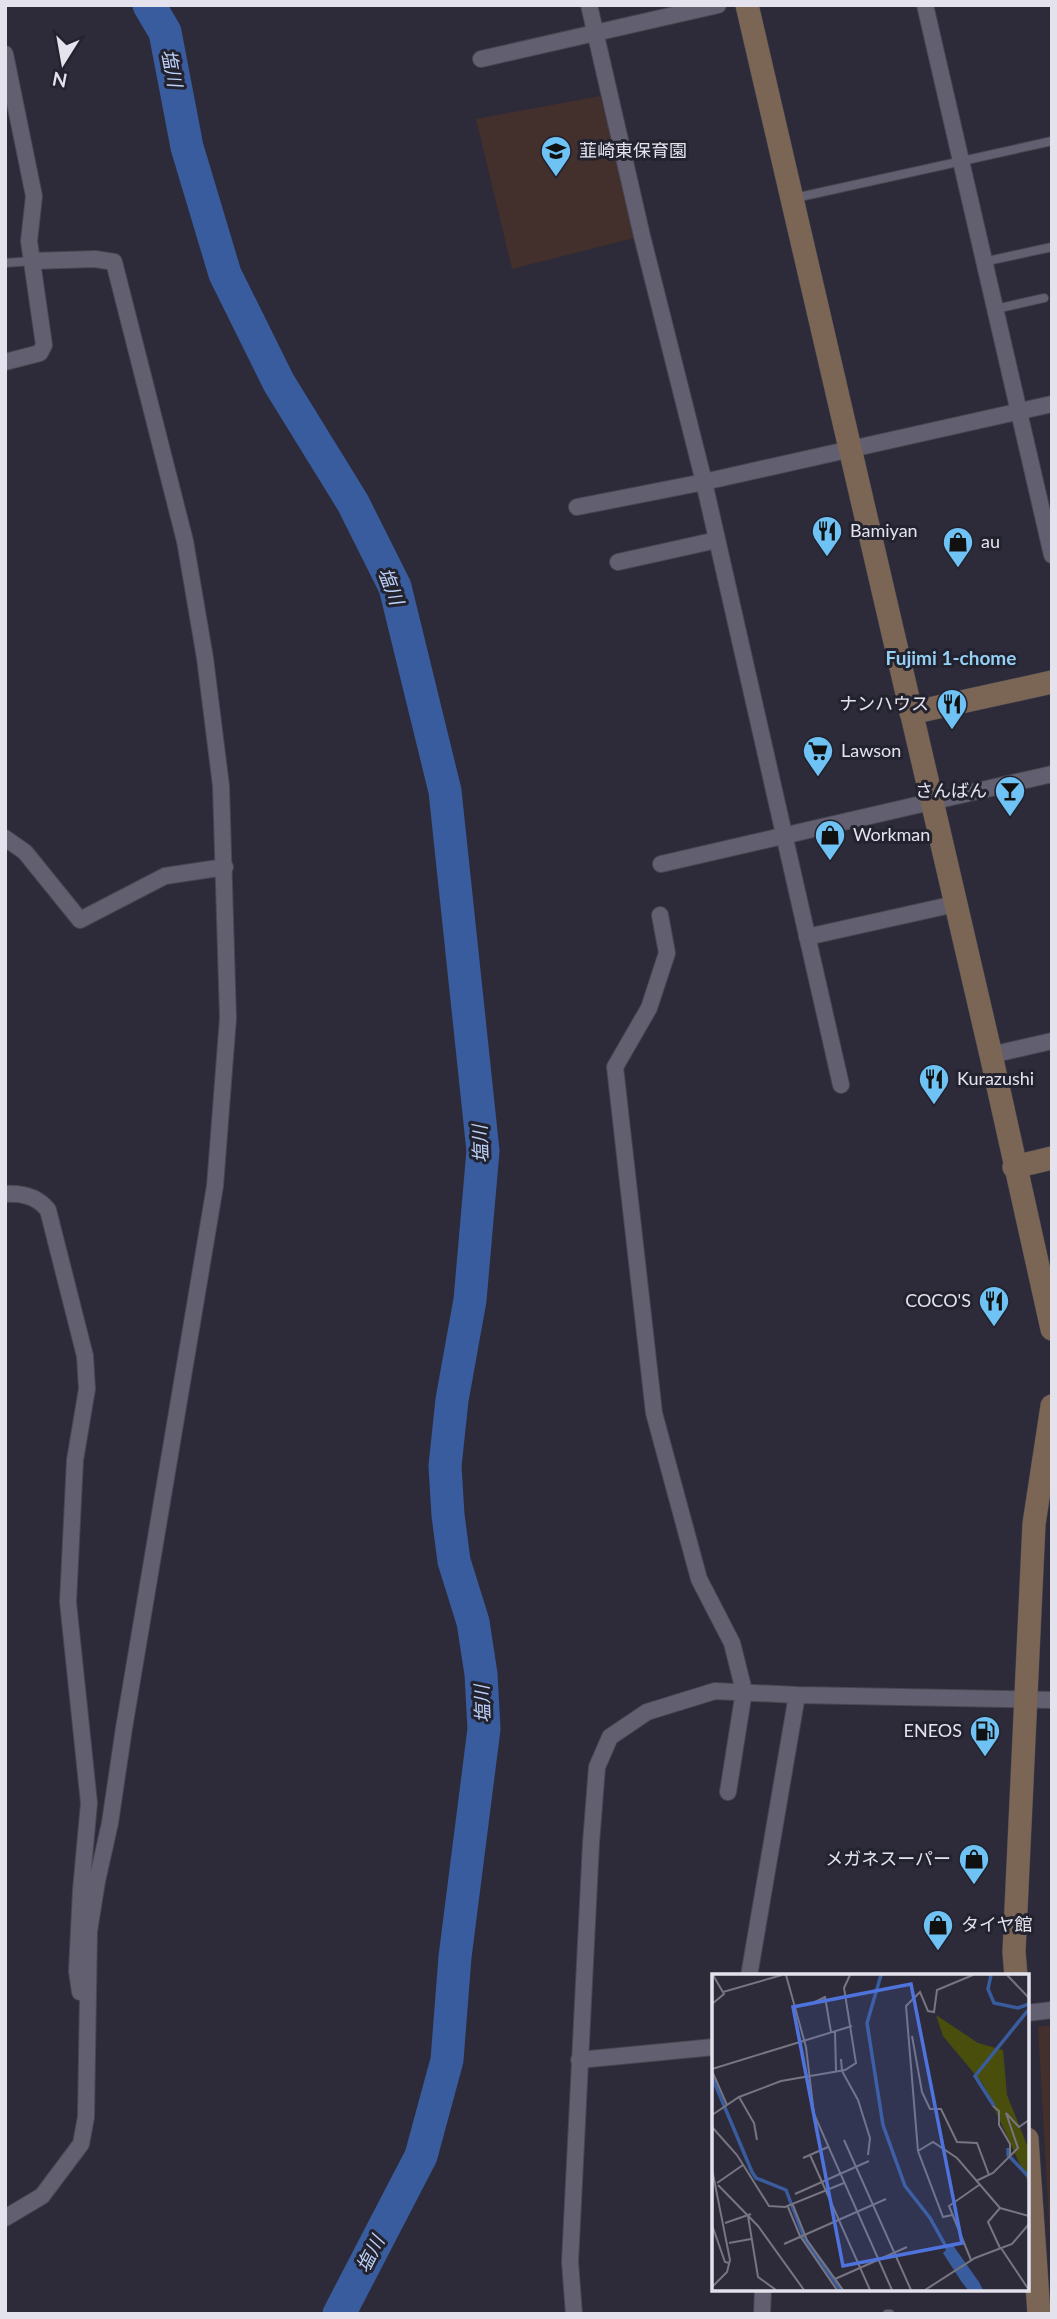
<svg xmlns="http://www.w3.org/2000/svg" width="1057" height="2319" viewBox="0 0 1057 2319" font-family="Lato,'Noto Sans JP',sans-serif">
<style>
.education{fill:#432f2b}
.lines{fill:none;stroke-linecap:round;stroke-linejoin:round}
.river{stroke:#395c9e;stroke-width:33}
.lane-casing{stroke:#474651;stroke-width:10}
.street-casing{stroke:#474651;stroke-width:18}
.secondary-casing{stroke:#474651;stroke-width:24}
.lane{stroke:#626070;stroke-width:8}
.street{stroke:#626070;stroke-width:16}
.secondary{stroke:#7b6554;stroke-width:23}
.labels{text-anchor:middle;stroke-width:6;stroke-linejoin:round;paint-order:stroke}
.poi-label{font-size:18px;fill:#e4e3ed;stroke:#23222f;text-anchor:start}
.water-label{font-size:19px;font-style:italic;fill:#bcd1f7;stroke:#23222f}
.neighbourhood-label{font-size:19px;font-weight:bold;fill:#95d0f5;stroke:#23222f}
.inset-river{fill:none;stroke:#395c9e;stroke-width:3.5}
.inset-road{fill:none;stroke:#767581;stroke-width:2}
.view{fill:#4f73dd;fill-opacity:0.15;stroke:#4f73dd;stroke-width:3.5}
.inset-edge{fill:none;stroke:#e4e3ed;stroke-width:3.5}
</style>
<rect width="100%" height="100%" fill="#2d2b39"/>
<path class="education" d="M600 96 638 237 512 269 476 119Z
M1052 2025V2273L1038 2027Z"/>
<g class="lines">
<path class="river" d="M149 5 165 32 187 147 225 274 279 383 353 503 395 587 445 791 483 1151 470 1300 452 1400 445 1466 448 1515 454 1561 473 1622 481 1674 484 1729 455 1957 447 2060 421 2156 339 2314"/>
<g class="lane-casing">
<path id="lane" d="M795 198 1052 141
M983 262 1052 247
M5 263 32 261
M996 309 1044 298
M887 2314H890"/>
</g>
<g class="street-casing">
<path id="street" d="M589 5 642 236 704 482 841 1085
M925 5 1052 555
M5 54 34 196 29 241 44 345 40 353 5 362
M481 59 718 5
M577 507 704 482 1052 404
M618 562 717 540
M5 838 25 852 80 920 165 876 225 867
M661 864 1052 774
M660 915 667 953 649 1008 615 1067 654 1413 699 1579 732 1643 744 1691 728 1792
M807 937 955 904
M991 1055 1052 1041
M5 1194C22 1193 37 1196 48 1210L85 1356 87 1389 75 1460 68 1602 89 1803 81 1890 77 1971 80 1992
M749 1976 797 1695
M1027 2013 1052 2010
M579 2060 714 2047
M5 2218 42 2196 81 2144 86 2117 89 1931 97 1881 110 1823 124 1728 215 1186 228 1018 221 786 205 658 185 541 114 262 95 259 32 261
M574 2314 570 2262 591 1843 597 1767 610 1737 647 1712 715 1691 797 1695 1052 1700
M762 2314 763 2289"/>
</g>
<g class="secondary-casing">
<path id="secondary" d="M747 5 991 1055 1052 1329
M911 713 1052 682
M1014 1167 1052 1158
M1016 1976 1014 1952 1034 1524 1052 1406
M1027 2139 1039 2314"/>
</g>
<use href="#lane" class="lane"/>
<use href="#street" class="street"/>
<use href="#secondary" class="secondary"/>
</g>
<defs>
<g id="school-pin" transform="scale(1.575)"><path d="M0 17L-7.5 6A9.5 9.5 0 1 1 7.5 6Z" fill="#6ec2f4" stroke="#23222f"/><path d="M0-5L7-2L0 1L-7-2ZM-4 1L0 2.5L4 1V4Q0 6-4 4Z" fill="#111"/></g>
<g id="restaurant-pin" transform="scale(1.575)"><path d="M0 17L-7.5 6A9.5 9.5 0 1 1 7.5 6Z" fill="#6ec2f4" stroke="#23222f"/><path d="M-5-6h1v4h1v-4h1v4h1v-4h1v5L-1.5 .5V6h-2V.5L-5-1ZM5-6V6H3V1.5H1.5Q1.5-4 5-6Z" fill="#111"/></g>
<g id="shop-pin" transform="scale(1.575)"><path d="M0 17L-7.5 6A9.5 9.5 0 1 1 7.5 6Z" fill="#6ec2f4" stroke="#23222f"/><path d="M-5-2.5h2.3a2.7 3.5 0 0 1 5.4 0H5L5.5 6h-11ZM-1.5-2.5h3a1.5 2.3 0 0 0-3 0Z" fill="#111"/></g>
<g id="supermarket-pin" transform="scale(1.575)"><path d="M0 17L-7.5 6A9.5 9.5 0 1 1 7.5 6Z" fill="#6ec2f4" stroke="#23222f"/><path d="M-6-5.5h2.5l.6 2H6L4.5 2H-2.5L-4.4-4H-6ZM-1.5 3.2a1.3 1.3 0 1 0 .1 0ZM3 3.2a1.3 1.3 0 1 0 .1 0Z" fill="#111"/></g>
<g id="bar-pin" transform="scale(1.575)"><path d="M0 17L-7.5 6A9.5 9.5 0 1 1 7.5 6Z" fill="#6ec2f4" stroke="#23222f"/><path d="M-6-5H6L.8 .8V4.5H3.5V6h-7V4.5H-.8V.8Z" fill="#111"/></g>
<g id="fuel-pin" transform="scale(1.575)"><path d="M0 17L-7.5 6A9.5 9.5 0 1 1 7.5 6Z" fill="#6ec2f4" stroke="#23222f"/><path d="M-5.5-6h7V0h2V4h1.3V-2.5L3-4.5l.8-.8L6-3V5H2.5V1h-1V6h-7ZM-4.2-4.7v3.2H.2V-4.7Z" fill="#111"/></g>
</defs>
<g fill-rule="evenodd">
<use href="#school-pin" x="556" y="151"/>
<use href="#restaurant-pin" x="827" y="531"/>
<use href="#shop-pin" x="958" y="542"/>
<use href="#restaurant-pin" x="952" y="704"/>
<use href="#supermarket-pin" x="818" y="751"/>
<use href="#bar-pin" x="1010" y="791"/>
<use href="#shop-pin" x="830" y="835"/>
<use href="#restaurant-pin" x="934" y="1079"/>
<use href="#restaurant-pin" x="994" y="1301"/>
<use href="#fuel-pin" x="985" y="1731"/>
<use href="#shop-pin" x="974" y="1859"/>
<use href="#shop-pin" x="938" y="1925"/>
</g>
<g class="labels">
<g class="poi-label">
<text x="579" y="157">韮崎東保育園</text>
<text x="850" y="537">Bamiyan</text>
<text x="981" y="548">au</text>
<text x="929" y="710" text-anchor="end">ナンハウス</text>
<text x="841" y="757">Lawson</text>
<text x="987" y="797" text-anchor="end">さんばん</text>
<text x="853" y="841">Workman</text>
<text x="957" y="1085">Kurazushi</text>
<text x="971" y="1307" text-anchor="end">COCO'S</text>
<text x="962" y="1737" text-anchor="end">ENEOS</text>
<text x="951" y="1865" text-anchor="end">メガネスーパー</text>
<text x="961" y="1931">タイヤ館</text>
</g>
<g class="water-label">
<text transform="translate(172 68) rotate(79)" y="7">塩川</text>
<text transform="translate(391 586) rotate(69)" y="7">塩川</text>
<text transform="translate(480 1144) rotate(-92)" y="7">塩川</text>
<text transform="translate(482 1704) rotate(-92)" y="7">塩川</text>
<text transform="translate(370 2254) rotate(-63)" y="7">塩川</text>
</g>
<g class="neighbourhood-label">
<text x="951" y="665">Fujimi 1-chome</text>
</g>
</g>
<g transform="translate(712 1974)">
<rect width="317" height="317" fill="#2d2b39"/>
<path d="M224 41 266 69 291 76 295 121 317 176V210L271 110 231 62Z" fill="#4a4e0c"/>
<path d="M240 270 267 308 271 316H256L249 307 231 279Z" fill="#395c9e"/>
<path class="inset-river" d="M169 1 155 49 171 151 193 212 218 244 237 278M279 1 276 15 282 29 306 34 317 30M0 103 40 198 44 204 74 216 93 266 129 316M282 132 263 102 317 35M296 174V181L317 203"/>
<path class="inset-road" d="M74 1 94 73 102 140 180 316M295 1 317 24M11 18 70 1M103 28 113 23 119 58M0 30 12 20 1 1M123 57 124 97M200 62 210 118 218 135H229L245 168 265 169 277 201M129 85 130 97 146 126 158 164 156 181M0 95 140 52M0 97 15 131M27 123 42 149 45 166M281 132 287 137V151L298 170V182M0 141 27 123 69 107 133 96 144 89 132 14 138 1M0 153 25 181 57 232 73 233 132 209M132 166 199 316M206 177 221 168 245 184 288 234 317 242M98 181 158 316M91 184 116 173M0 195 18 286 15 298 0 313M264 207 281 199 306 174 294 139 307 153 317 146M5 209 31 191M6 211 46 252 92 316M83 220 157 187M81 231 95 266 131 316M76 233 88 262M288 234 276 248 288 274M240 241 231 243 206 177 194 32 208 18 216 37 222 38 225 16 261 1M36 242 46 303 64 316M13 249 39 240M0 251 13 288 17 289M88 262 125 316M17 269 39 265M72 270 174 225M289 274 317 316M259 286 237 232 267 211M123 305 195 273M213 316 263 284 300 270 317 250"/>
<path class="view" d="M199 10 250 269 131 292 81 33Z"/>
<rect width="317" height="317" class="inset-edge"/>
</g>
<rect width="1057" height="2319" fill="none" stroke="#e4e3ed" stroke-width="14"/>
<g transform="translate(63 63) rotate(191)" stroke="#23222f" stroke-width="5" paint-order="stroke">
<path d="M0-5L12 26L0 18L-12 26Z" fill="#e4e3ed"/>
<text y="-10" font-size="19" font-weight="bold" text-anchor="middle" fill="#e4e3ed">N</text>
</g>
</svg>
